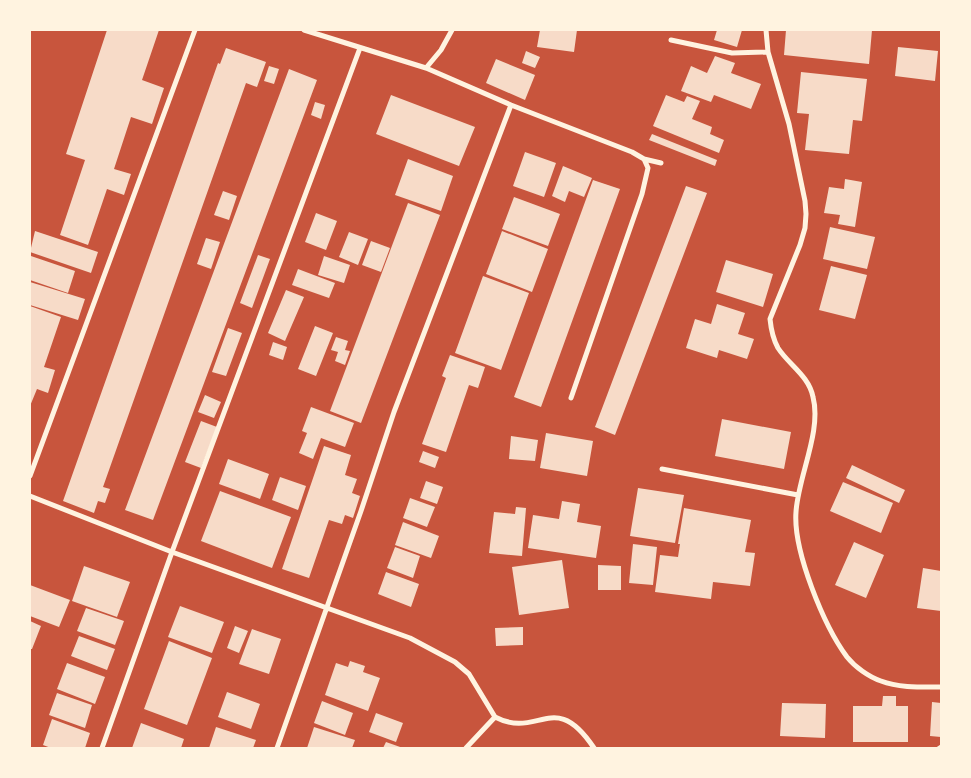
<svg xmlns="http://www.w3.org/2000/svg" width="971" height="778" viewBox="0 0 971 778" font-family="'Titillium Web',sans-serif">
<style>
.building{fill:#f7dbc8}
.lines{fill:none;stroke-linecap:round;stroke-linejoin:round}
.path{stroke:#fff3e0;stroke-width:3}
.minor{stroke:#fff3e0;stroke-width:5}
</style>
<rect width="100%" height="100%" fill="#c8553d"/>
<path class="building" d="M107 30H159L142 80 164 88 152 124 131 117 114 169 131 174 124 195 107 189 88 245 60 235 85 160 66 154Z
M540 30H577L574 52 537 47Z
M717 30H742L737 47 714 40Z
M786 30H872L869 64 784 55Z
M898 47 938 51 935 81 895 76Z
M226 48 266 62 257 87 246 83 103 487 110 489 105 503 98 501 94 513 63 501 218 63 220 64Z
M526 51 540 57 535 68 522 63Z
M715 56 735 63 731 73 761 84 751 109 714 95 711 102 681 91 691 66 707 73Z
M496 59 535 75 525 100 486 83Z
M269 66 279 69 274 84 264 81Z
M289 69 317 80 153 520 125 510Z
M801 72 867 79 862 121 853 120 849 154 805 150 809 114 797 113Z
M391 95 475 127 459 166 376 134Z
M666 95 684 102 687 96 700 101 692 119 712 127 710 134 724 140 719 153 653 126Z
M315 102 325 105 321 119 311 115Z
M652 134 717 160 715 166 649 140Z
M525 152 556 163 544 197 513 186Z
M408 159 453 176 441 211 395 195Z
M563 166 592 178 584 197 569 191 565 202 552 196Z
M845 179 862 182 855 227 838 224 840 215 824 213 829 187 844 189Z
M593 180 620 189 541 407 514 397Z
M686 186 707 193 615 435 595 427Z
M223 191 237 196 229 220 214 215Z
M514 197 560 214 548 246 502 229Z
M408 203 440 215 361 423 330 411Z
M316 213 337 221 326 250 305 242Z
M830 227 875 237 867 269 823 259Z
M35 231 98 252 91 273 30 252Z
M502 231 548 249 532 292 486 274Z
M349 232 368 239 358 265 339 257Z
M206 238 220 242 211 269 197 264Z
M371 241 390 248 381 272 362 265Z
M258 255 270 259 252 308 240 303Z
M31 256 75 271 68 293 30 280Z
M324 256 350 265 344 283 318 275Z
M726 260 773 274 763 307 716 292Z
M831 266 867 275 855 319 819 310Z
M298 269 335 283 329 298 292 285Z
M483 276 529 293 501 370 455 353Z
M30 282 85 299 78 320 30 305Z
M286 290 304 297 285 341 268 333Z
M717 304 745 313 738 334 754 339 747 359 719 350 717 358 686 348 695 319 711 324Z
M30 306 61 317 44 367 55 370 48 393 37 389 30 406Z
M315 326 333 333 316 376 298 369Z
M228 328 242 333 226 376 212 372Z
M336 337 348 341 345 350 350 351 345 365 335 361 338 352 331 350Z
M273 342 287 347 283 360 269 355Z
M450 355 485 367 478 388 469 385 446 452 422 444 446 378 442 376Z
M205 395 221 402 214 418 198 412Z
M311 407 354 423 345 447 321 438 313 459 299 453 307 433 302 431Z
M722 419 791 432 784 469 715 456Z
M201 421 217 427 201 468 185 462Z
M546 433 593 441 587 476 540 468Z
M511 436 538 440 535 461 509 459Z
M324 446 351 455 345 475 357 479 352 493 360 496 353 518 345 515 342 524 329 520 309 578 282 569Z
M423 451 439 457 435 468 419 462Z
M228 459 269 474 260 499 219 484Z
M852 465 905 490 899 503 846 478Z
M280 477 306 486 298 510 272 500Z
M426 481 443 487 437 504 420 498Z
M843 482 893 503 881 533 830 511Z
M638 488 684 495 675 543 630 536Z
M220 491 291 517 272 568 201 541Z
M410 498 435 507 427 527 403 518Z
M562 501 580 504 577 522 601 526 596 558 528 548 533 515 559 519Z
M516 507 526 508 522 556 489 553 494 512 515 514Z
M684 508 751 520 745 552 755 553 750 586 713 582 711 599 655 592 660 555 678 557 680 544H678Z
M403 522 439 536 431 558 395 545Z
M854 542 884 555 866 598 835 585Z
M633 544 657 547 653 585 629 583Z
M395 547 420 556 413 578 387 568Z
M562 560 569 608 519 615 512 567Z
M598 565 621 566V590H598Z
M84 566 130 582 117 617 72 601Z
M923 568 941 571V611L917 608Z
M386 572 419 584 411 607 378 594Z
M30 585 70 600 59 627 30 616Z
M180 606 224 622 212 653 168 637Z
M86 608 124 621 115 645 77 631Z
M30 621 41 626 32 649H30Z
M235 626 248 631 239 653 227 648Z
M523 627V645L496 646 495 628Z
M252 629 281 639 269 674 239 664Z
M79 636 115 649 107 670 71 656Z
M169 641 212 658 187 725 144 709Z
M350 661 365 666 363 672 380 678 368 711 325 695 336 663 348 667Z
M67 663 105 677 95 704 57 689Z
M227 692 260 704 251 729 218 717Z
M57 693 92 705 85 728 49 715Z
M883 696H896V706H908V742H853V706H882Z
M322 701 353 713 345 735 314 723Z
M932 702 941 703V737L930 736Z
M782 703 826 704 825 738 780 736Z
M376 713 403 723 396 742 369 732Z
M52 719 90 733 85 748H51L43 745Z
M141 723 184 739 181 748H132Z
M216 727 256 740 253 748H209Z
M314 727 355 740 352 748H307Z
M386 742 403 748H383Z"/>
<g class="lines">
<path class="path" d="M938 748 941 746"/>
<path class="minor" d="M304 30 426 68 511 105 632 152 644 159 648 168 642 194 571 398
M766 30 768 52 789 124 805 201 806 214 805 228 800 245 770 319C771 329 773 339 778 348 789 365 809 376 813 397 822 431 798 477 796 512 793 551 824 626 847 657 855 667 869 677 881 681 899 688 922 687 941 687
M671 40 732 53 768 52
M426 68 441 50 452 30
M644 159 661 163
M662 469 798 495
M30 476 195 30
M30 496 172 552 410 638 455 662 469 674 495 717C539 740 554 688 594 748
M102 748 172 552 360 48
M277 748 361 511 394 412 511 105
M466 748 495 717"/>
</g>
<rect width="971" height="778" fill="none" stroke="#fff3e0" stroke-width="62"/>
</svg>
